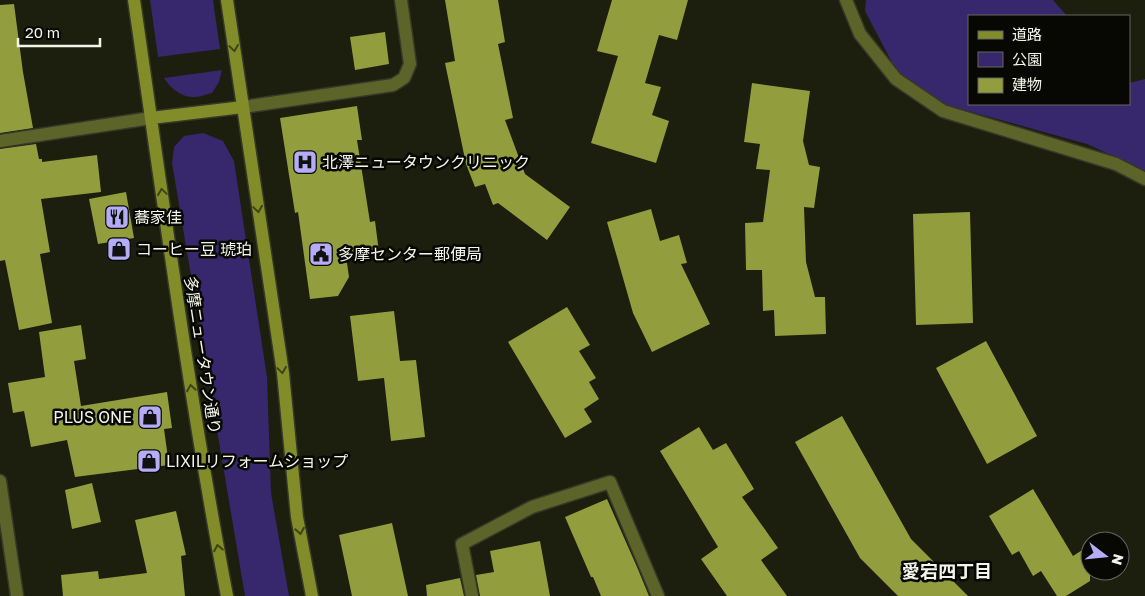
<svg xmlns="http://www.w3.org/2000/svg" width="1145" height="596" viewBox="0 0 1145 596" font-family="'Golos Text','Noto Sans JP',sans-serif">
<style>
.green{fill:#37276d}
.building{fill:#929d3e}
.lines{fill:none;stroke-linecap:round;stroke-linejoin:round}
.minor-casing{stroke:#363828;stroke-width:15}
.tertiary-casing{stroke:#363828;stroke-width:15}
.secondary-casing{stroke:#363828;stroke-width:15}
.minor{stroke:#5d642a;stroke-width:12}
.tertiary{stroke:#5d642a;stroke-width:12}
.secondary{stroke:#828d29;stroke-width:12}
.oneway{stroke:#3e4414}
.labels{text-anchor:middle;stroke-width:5;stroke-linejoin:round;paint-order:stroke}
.poi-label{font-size:16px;fill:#f3f5ea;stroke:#070803;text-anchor:start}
.street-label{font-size:16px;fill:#f3f5ea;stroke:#070803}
.neighbourhood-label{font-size:18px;font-weight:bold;fill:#f3f5ea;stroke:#070803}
</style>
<rect width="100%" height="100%" fill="#1c1e0e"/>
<path class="green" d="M150 0H213L220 49 158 57Z
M866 0H1053L1067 16H969V104H1129V83L1145 79V171L1087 144 943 104 898 74 865 11Z
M222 70 219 82 212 93C207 94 200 97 195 97 182 98 170 88 164 78Z
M203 133 223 141 234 161 267 377 271 493 289 596H245L172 163 174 147 184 136Z"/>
<path class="building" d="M445 0H498L505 42 498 44 513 118 505 120 525 174 570 207 547 240 498 203 493 205 485 184 475 187 466 164 445 63 455 61Z
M612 0H688L677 40 659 35 645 83 661 87 652 115 669 121 656 163 591 143 618 56 597 51Z
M14 4 23 72 33 128 0 133V5Z
M385 32 389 64 355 70 350 37Z
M752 83 810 91 803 141 809 165 820 167 814 208 804 207 806 262 815 297H825L826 334 775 336 774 310 763 311 762 270H746L745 223 763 222 770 170 756 169 760 144 744 142Z
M357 106 362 140H357L370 222 375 221 379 252 346 256 349 277 338 296 310 299 298 212 295 213 280 118Z
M36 144 39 159H42V162L97 155 101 192 41 199 50 252 40 254 52 323 19 330 5 260 0 261V149Z
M126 192 134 238 98 244 89 199Z
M651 209 660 241 679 235 687 263 681 264 710 324 652 352 633 313 607 222Z
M970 212 973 323 916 325 913 214Z
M567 307 590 345 579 351 596 378 589 382 599 399 584 409 592 422 565 438 508 342Z
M394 311 400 361 416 360 425 437 391 441 384 378 358 381 350 316Z
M81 325 86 359 74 361 81 406 167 392 172 428 164 429 169 465 75 477 67 440 31 447 24 411 13 413 8 383 45 377 39 332Z
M986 341 1037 436 987 464 936 368Z
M842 416 911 539 968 596H898L860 558 795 442Z
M699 427 713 450 726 443 754 489 742 497 778 548 761 560 787 596H727L701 559 718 547 660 451Z
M92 483 101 522 72 529 65 490Z
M1033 489 1073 556 1090 545V581L1066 596H1057L1041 571 1033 576 1019 551 1012 555 989 516Z
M607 499 637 567 649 596H601L593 577H591L565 517Z
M176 511 186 555 181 556 185 596H63L61 575 98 571 99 579 147 573 135 520Z
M392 523 408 596H352L339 535Z
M540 541 550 596H480L476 575 494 572 490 551Z
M460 578 464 596H427L426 585Z"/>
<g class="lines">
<g class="minor-casing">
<path id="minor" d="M243 107 393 85 404 78 410 64 401 0
M0 141 151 118
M0 481 17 596
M472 596 462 544 532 507 610 482 658 596"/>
</g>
<g class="tertiary-casing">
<path id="tertiary" d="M846 0 860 34 896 79 943 111 1116 164 1145 179"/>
</g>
<g class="secondary-casing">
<path id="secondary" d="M134 0C163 199 189 398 227 596
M227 0 283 373 297 517 312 596
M151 118 243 107"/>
</g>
<use href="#minor" class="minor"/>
<use href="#tertiary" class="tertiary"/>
<use href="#secondary" class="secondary"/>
</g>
<defs><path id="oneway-chevron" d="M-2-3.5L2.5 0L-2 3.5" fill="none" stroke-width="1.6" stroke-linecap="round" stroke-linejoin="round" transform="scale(1.25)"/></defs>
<g class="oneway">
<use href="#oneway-chevron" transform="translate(234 48) rotate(82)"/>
<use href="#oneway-chevron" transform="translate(162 192) rotate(-98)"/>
<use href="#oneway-chevron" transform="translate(258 209) rotate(82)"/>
<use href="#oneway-chevron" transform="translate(282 370) rotate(82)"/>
<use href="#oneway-chevron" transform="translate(191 388) rotate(-99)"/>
<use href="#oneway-chevron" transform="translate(300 531) rotate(80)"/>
<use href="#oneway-chevron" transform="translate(218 548) rotate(-101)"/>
</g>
<defs>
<g id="hospital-square" transform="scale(1.25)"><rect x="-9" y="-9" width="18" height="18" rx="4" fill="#b5acf8" stroke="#070803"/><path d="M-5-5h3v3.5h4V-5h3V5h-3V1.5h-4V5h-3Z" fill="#111"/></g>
<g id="restaurant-square" transform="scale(1.25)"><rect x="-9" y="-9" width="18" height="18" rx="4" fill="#b5acf8" stroke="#070803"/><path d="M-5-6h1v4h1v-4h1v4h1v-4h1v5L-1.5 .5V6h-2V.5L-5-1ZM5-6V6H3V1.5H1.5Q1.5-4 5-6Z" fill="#111"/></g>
<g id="shop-square" transform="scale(1.25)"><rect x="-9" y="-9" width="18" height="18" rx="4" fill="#b5acf8" stroke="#070803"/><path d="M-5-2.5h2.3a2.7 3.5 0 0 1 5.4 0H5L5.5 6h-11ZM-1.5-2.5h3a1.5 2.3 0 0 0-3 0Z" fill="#111"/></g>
<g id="civic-square" transform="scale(1.25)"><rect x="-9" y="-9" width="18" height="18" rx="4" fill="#b5acf8" stroke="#070803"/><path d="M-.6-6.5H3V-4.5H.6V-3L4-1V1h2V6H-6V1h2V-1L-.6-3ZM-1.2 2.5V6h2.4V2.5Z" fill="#111"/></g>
</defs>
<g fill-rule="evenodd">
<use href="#hospital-square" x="305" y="162"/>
<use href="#restaurant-square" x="117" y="217"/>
<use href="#shop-square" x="119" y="249"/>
<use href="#civic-square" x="321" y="254"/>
<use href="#shop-square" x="150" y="417"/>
<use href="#shop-square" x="149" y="461"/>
</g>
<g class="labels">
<g class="poi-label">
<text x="322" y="168">北澤ニュータウンクリニック</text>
<text x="134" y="223">蕎家佳</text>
<text x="136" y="255">コーヒー豆 琥珀</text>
<text x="338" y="260">多摩センター郵便局</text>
<text x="132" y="423" text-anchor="end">PLUS ONE</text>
<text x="166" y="467">LIXILリフォームショップ</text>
</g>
<g class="street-label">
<text transform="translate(203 355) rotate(81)" y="6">多摩ニュータウン通り</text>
</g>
<g class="neighbourhood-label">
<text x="947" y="578">愛宕四丁目</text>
</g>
</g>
<rect x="968" y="15" width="162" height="90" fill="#070803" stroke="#65675f"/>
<rect x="978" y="31" width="25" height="8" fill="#828d29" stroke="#65675f"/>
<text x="1012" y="40" font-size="15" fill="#f3f5ea">道路</text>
<rect x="978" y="52" width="25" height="15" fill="#37276d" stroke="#65675f"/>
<text x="1012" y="65" font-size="15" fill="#f3f5ea">公園</text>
<rect x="978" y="78" width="25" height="15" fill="#929d3e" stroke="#65675f"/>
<text x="1012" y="90" font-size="15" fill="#f3f5ea">建物</text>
<g transform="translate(1105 556) rotate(106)"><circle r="24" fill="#070803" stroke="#65675f"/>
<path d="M0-4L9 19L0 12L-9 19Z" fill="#b5acf8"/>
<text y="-8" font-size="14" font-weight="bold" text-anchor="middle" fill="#f3f5ea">N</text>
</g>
<path d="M18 38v8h82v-8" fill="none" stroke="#f3f5ea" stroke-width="2.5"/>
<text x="25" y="38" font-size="15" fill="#f3f5ea" stroke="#070803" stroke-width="4" paint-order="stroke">20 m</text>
</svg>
